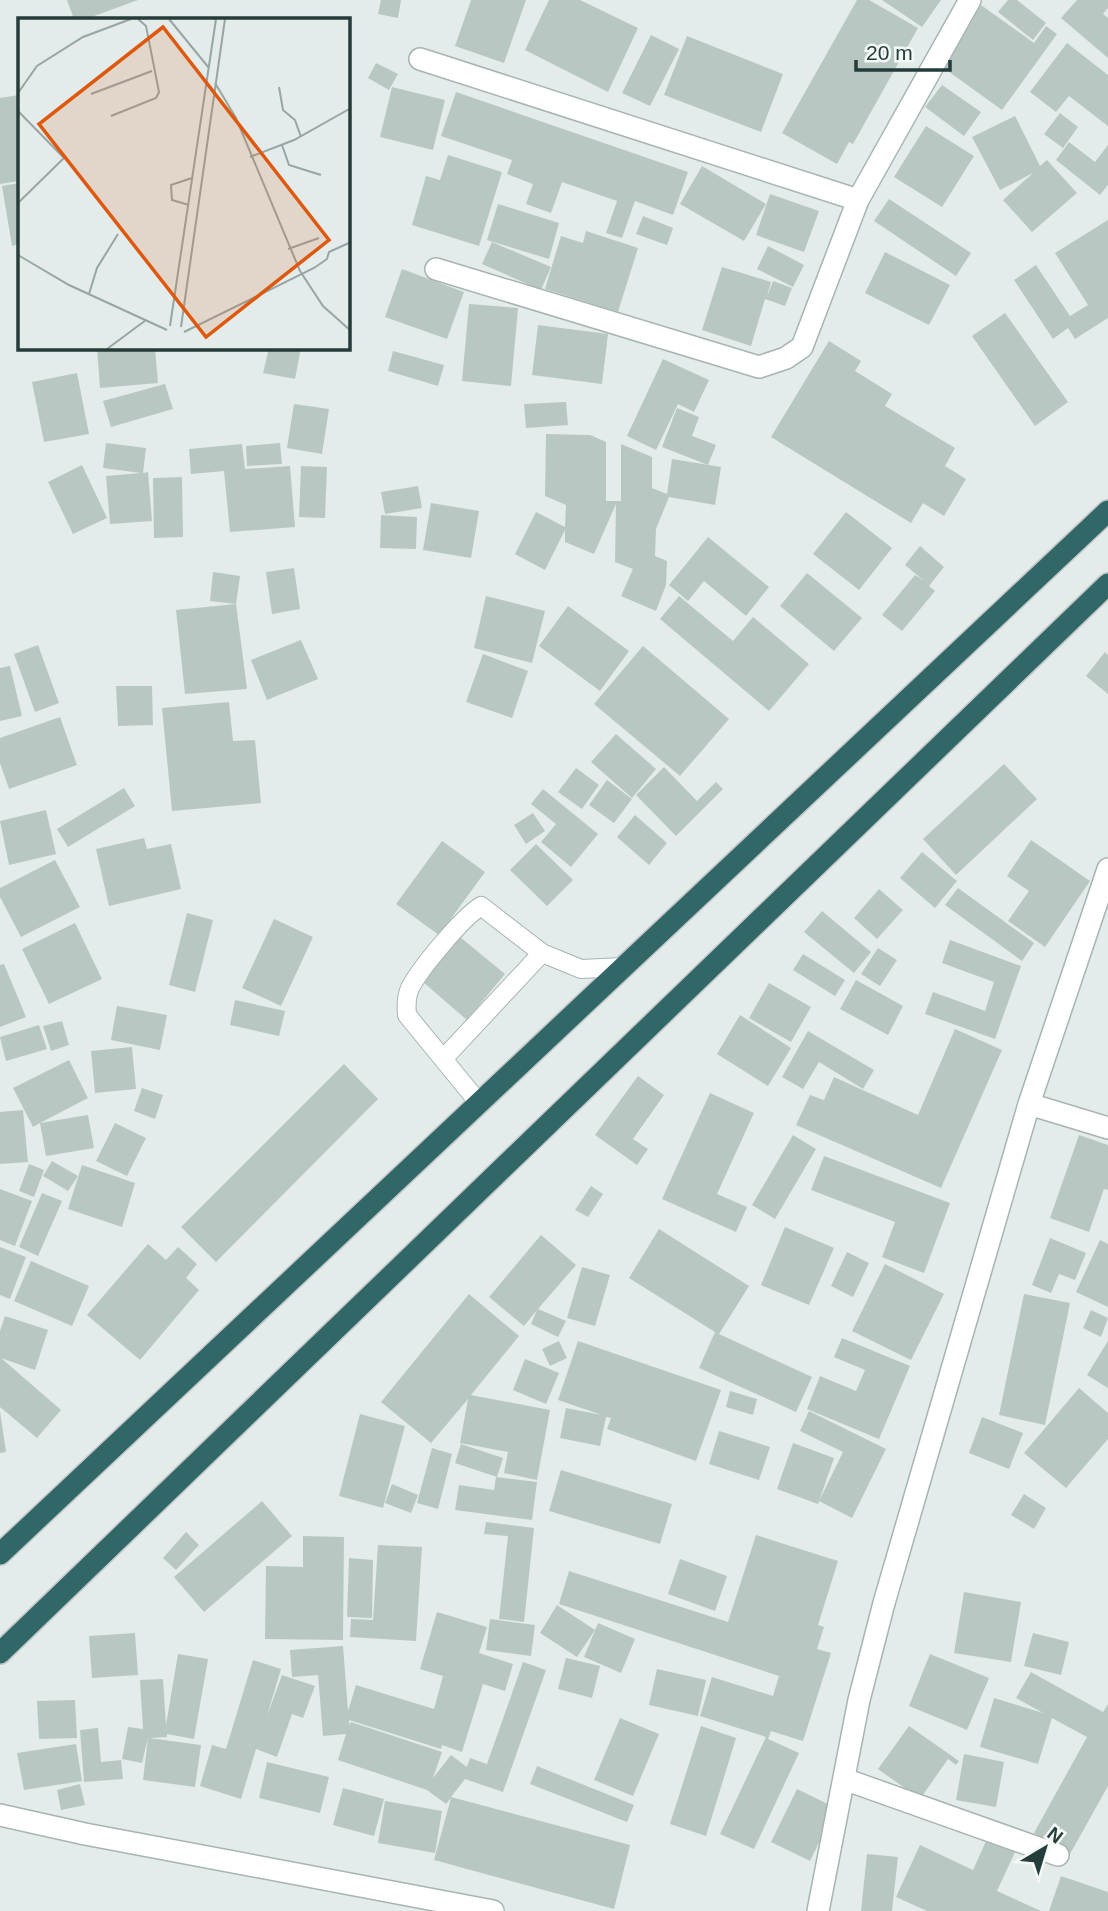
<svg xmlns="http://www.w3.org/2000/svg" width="1108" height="1911" viewBox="0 0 1108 1911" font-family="Arial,sans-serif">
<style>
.building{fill:#b9c7c3}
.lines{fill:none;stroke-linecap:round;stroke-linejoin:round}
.lane-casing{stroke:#a6b4b2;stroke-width:20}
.street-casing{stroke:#a6b4b2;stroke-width:24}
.highway-casing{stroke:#c2c8c8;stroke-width:24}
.lane{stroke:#fff;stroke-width:18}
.street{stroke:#fff;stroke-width:21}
.highway{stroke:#316766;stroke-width:21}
.inset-road{fill:none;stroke:#97a6a4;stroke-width:2}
.view{fill:#de580e;fill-opacity:0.15;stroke:#de580e;stroke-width:3.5}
.inset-edge{fill:none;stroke:#243c3a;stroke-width:3.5}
</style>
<rect width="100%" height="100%" fill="#e3ecea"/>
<path class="building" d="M67 0H138L86 19H74Z
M381 0H401L398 18 378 14Z
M471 0H526L504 63 455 46Z
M549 0H580L638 28 608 92 525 50Z
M857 0H869L918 28 853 144 849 142 837 164 782 133Z
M882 0H941L922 27Z
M1008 0H1017L1046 23 1033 40 998 12Z
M1077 0H1108V8L1103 14 1108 18V58L1061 18Z
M981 5 1034 43 1046 26 1057 34 1002 110 938 64Z
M651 35 679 49 650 106 622 93Z
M687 36 783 74 761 132 664 95Z
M1067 43 1108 75V126L1069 96 1056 112 1030 92Z
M376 63 398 74 389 90 368 78Z
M942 85 981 112 964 136 925 107Z
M392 87 445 100 433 150 380 137Z
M456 92 688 172 673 215 635 201 622 238 606 233 617 201 562 182 551 213 526 204 533 184 507 174 512 160 441 136Z
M19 95V181L0 184V98Z
M1060 113 1078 127 1063 148 1044 134Z
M1015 116 1040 166 1047 160 1077 193 1032 232 1003 200 1033 173 1000 190 972 137Z
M926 126 974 156 942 207 894 177Z
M1069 142 1095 162 1108 145V185L1100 195 1056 160Z
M448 155 502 172 479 246 412 225 426 176 440 180Z
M702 166 766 204 744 241 680 204Z
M19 183V244L12 246 2 186Z
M770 194 819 211 804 252 756 235Z
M889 199 971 253 956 276 874 221Z
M498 204 559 223 549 259 487 240Z
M643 216 673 228 667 245 636 234Z
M1108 220V318L1075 339 1068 328 1053 339 1014 280 1036 265 1070 316 1088 305 1055 253Z
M586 231 638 248 618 312 545 289 561 236 583 243Z
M492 242 551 267 541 290 482 264Z
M768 246 804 265 793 287 757 269Z
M885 252 950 285 929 325 865 293Z
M722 267 771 282 767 297 773 281 792 288 785 306 765 299 751 346 702 330Z
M402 269 464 292 447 339 385 317Z
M469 304 518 308 511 386 462 381Z
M1005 313 1068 402 1035 426 972 336Z
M538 325 608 334 602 384 532 375Z
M829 341 861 361 855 371 892 394 885 406 955 448 945 466 966 479 944 516 923 503 911 523 771 437Z
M97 348H155L158 383 100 388Z
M269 348H301L295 379 263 373Z
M393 351 444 365 438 386 388 371Z
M663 359 709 380 694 412 678 404 656 450 627 436Z
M77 373 89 434 44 442 32 382Z
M165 384 173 409 111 427 103 401Z
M566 402 568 425 526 428 524 404Z
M294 404 329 409 322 454 287 448Z
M677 408 699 417 692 436 716 445 708 465 662 447Z
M546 434 590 435 606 442V501H621V444L652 457V488L667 494 672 459 721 467 715 505 669 497 656 529 655 556 667 561 666 585 656 611 621 596 633 569 615 562 616 504 594 554 565 542V530L545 570 515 554 536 512 565 527 566 505 545 496Z
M106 443 146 448 143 473 148 472 152 521 110 524 106 476 141 473 103 468Z
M280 443 282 464 247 466 246 446Z
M242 444 245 469 290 466 295 527 230 532 224 471 191 474 189 449Z
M82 465 107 518 73 534 48 482Z
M301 466 327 467 325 518 299 517Z
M182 477 183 537 154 538 153 478Z
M418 486 422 508 385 514 381 492Z
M431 503 479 511 471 558 423 550Z
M846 512 892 548 859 590 813 554Z
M381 515 417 517 416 549 380 548Z
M708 537 769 587 746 616 704 581 688 601 669 585Z
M920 546 944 567 929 586 935 591 902 631 882 615 915 575 924 581 905 565Z
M294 568 300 609 272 614 266 572Z
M213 572 240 576 236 604 247 689 185 694 176 610 236 604 210 601Z
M807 573 862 618 834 651 780 606Z
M486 596 545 611 532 663 474 648Z
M679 596 733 641 753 617 809 664 769 711 660 619Z
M568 606 629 651 600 691 539 646Z
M301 640 318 679 267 700 251 660Z
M38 645 59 703 35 712 14 654Z
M643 646 729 719 680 776 594 704Z
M1105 652 1108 655V694L1086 676Z
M483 654 528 671 512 718 466 702Z
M10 666 22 716 0 721V668Z
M116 686H152L153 725 118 726Z
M229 702 233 741 255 740 261 803 172 811 162 708Z
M60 717 77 765 9 789 0 763V738Z
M616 734 656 769 632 798 591 762Z
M1004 764 1037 799 956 875 923 839Z
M664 767 697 801 716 782 723 789 676 836 636 795Z
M576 768 599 785 582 809 558 792Z
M607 780 632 799 614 823 589 805Z
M124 788 135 806 68 847 57 829Z
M543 789 598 834 571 867 541 842 556 824 531 804Z
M46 810 56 854 9 865 0 821Z
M533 813 545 831 526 844 514 825Z
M635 815 667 843 649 865 617 837Z
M144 838 147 849 171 844 181 889 109 906 96 849Z
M1031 840 1090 881 1045 947 1008 921 1029 891 1007 876Z
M442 841 485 872 439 935 396 904Z
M536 844 573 880 547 906 510 870Z
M922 852 957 881 935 908 900 878Z
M55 860 80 907 21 937 0 897V888Z
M958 888 1034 943 1022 961 945 905Z
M879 889 903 910 877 939 854 918Z
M822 911 871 952 854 973 804 932Z
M187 913 213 920 195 992 169 985Z
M274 919 313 937 281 1006 242 988Z
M75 923 102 979 49 1004 22 949Z
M460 937 505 974 467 1020 423 982Z
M950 940 1021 966 995 1039 925 1014 933 992 985 1011 994 982 942 963Z
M878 948 897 960 880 986 861 974Z
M803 954 845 980 835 996 793 970Z
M4 964 26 1017 0 1027V965Z
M856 980 903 1006 888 1035 840 1009Z
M769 983 811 1007 791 1042 749 1018Z
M235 1000 285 1011 279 1036 230 1025Z
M117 1006 167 1015 160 1050 111 1040Z
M740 1015 791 1048 768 1086 717 1054Z
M62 1021 69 1045 51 1051 43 1026Z
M39 1025 47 1049 6 1061 0 1037Z
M955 1029 1002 1050 941 1188 796 1125 810 1095 824 1100 834 1077 918 1115Z
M808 1031 874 1070 863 1089 819 1062 803 1089 782 1077Z
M132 1047 136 1089 95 1093 91 1051Z
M69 1060 88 1098 40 1123 88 1115 94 1148 46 1156 40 1123 33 1127 13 1088Z
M344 1064 378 1099 216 1262 181 1227Z
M638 1076 664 1095 633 1139 648 1149 637 1165 595 1135Z
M142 1088 163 1095 155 1119 134 1111Z
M710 1093 754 1113 717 1194 747 1207 736 1232 662 1199Z
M23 1110 28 1162 0 1164V1112Z
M115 1123 146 1138 127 1176 96 1161Z
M793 1135 816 1149 775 1219 752 1205Z
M1079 1135 1108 1145V1190L1104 1189 1089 1232 1050 1218Z
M824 1156 950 1203 924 1273 882 1257 895 1222 811 1190Z
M52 1161 78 1176 68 1191 43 1176Z
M29 1164 44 1170 34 1197 19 1191Z
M82 1165 135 1183 122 1227 68 1209Z
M591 1186 603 1194 588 1217 575 1210Z
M0 1189 32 1201 15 1246 0 1240Z
M42 1193 62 1201 38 1256 19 1247Z
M785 1227 834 1248 809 1305 761 1285Z
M659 1229 749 1286 719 1334 812 1377 796 1412 699 1368 715 1332 629 1278Z
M541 1235 576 1265 538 1309 566 1321 558 1337 531 1324 537 1310 524 1326 489 1297Z
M1050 1238 1086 1253 1075 1280 1059 1274 1051 1293 1032 1285Z
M1100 1240 1108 1244V1307L1076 1292Z
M148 1244 166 1260 178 1247 197 1264 186 1278 199 1290 140 1360 87 1315Z
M0 1247 26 1257 10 1299 0 1295Z
M847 1252 869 1263 853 1297 831 1286Z
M31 1261 89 1286 72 1326 14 1301Z
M885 1264 944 1294 911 1360 852 1331Z
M582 1267 610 1275 595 1326 567 1318Z
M469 1294 519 1336 471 1395 550 1410 537 1480 504 1473 508 1452 460 1443 468 1399 431 1443 381 1402Z
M1024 1294 1070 1303 1045 1425 999 1415Z
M1091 1310 1108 1318 1101 1337 1083 1328Z
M5 1316 48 1330 35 1370 1 1358 61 1410 37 1438 0 1407V1331Z
M842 1338 910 1366 879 1439 807 1409 820 1376 856 1391 865 1370 834 1357Z
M559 1341 567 1358 550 1366 542 1349Z
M578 1341 721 1390 696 1461 607 1429 611 1418 606 1417 600 1446 560 1438 566 1408 602 1415 558 1400Z
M1108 1341V1388L1087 1375Z
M525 1359 559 1373 546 1404 513 1390Z
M1079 1388 1108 1413V1439L1066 1488 1024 1453Z
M730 1391 757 1399 753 1415 726 1407Z
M0 1411 6 1452 0 1453Z
M809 1411 886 1449 852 1518 819 1501 843 1452 800 1431Z
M360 1414 405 1426 383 1508 339 1496Z
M982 1417 1023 1433 1009 1469 969 1453Z
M719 1431 770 1447 759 1480 709 1464Z
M793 1443 834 1458 818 1504 777 1489Z
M461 1444 503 1458 497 1477 455 1463Z
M432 1448 452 1454 438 1509 417 1503Z
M561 1470 672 1504 660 1544 549 1511Z
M496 1477 537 1482 532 1520 455 1510 459 1485 494 1490Z
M392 1484 418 1495 411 1513 385 1503Z
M1024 1494 1046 1508 1034 1529 1011 1515Z
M262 1501 292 1536 204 1612 174 1577Z
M486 1522 534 1528 524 1622 499 1619 508 1536 484 1534Z
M186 1532 199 1545 176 1570 163 1558Z
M756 1535 838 1561 818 1625 824 1627 817 1649 831 1653 803 1741 771 1731 768 1739 799 1753 754 1849 720 1834 766 1737 700 1716 712 1677 773 1696 779 1676 559 1604 569 1571 728 1622Z
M303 1536 344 1537 343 1640 265 1639 266 1566 303 1567Z
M378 1545 422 1547 416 1641 350 1637 351 1619 373 1620Z
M349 1558 373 1560 372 1618 347 1617Z
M680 1559 727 1576 715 1611 668 1594Z
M964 1592 1021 1602 1011 1662 954 1653Z
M557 1605 595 1630 577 1657 540 1633Z
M437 1612 487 1627 479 1653 513 1664 505 1691 483 1684 462 1752 442 1745 441 1749 349 1720V1725L351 1722 442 1752 433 1778 451 1755 467 1767 470 1758 487 1764 523 1662 546 1670 503 1792 465 1779 451 1797 630 1845 614 1909 434 1860 451 1798 446 1804 427 1790 338 1760 346 1734 323 1736 318 1675 292 1677 290 1650 343 1646 348 1711 356 1685 434 1709 443 1676 420 1669Z
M490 1619 535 1625 531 1656 486 1650Z
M598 1623 635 1639 621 1673 584 1657Z
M135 1633 138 1675 92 1678 89 1636Z
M1033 1633 1069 1642 1061 1675 1024 1666Z
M178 1654 208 1659 194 1739 167 1734V1737L149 1738 201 1745 195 1787 143 1780 148 1738 142 1763 122 1759 128 1727 143 1729 140 1680 163 1679 166 1725Z
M930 1654 989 1678 967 1730 909 1706Z
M566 1658 600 1666 592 1698 558 1689Z
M253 1660 281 1669 267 1716 282 1675 315 1686 303 1718 292 1714 277 1757 256 1749 241 1799 200 1786 212 1745 226 1749Z
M657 1669 706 1680 698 1716 649 1705Z
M1031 1672 1103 1712 1108 1704V1786L1070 1854 1034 1833 1087 1737 1052 1718 1038 1764 980 1747 994 1698 1043 1713 1016 1698Z
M75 1700 77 1738 39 1739 37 1701Z
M620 1718 659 1734 633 1796 594 1780Z
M701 1726 736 1738 706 1836 670 1824Z
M909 1726 959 1761 956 1765 948 1759 920 1799 878 1769Z
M98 1728 101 1762 121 1760 123 1779 84 1782 80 1730Z
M76 1744 82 1781 24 1790 17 1753Z
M964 1754 1004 1762 996 1807 956 1800Z
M267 1762 329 1777 320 1813 259 1798Z
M537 1766 634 1805 627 1822 530 1784Z
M80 1784 85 1805 61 1810 57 1790Z
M343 1788 384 1799 374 1836 333 1825Z
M797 1789 836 1808 810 1861 771 1842Z
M385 1801 442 1811 435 1853 378 1843Z
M987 1839 1015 1852 997 1891 1041 1911H927L896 1897 920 1845 973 1870Z
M867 1854 898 1857 892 1911H861Z
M1061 1876 1108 1892V1911H1049Z"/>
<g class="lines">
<g class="lane-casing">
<path id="lane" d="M444 1058 542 953
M479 1103 407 1015C406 1005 406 997 410 988 421 967 462 918 481 906L542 953 581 969 623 967"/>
</g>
<g class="street-casing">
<path id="street" d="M420 59 858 200
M436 269 759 367 786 358 802 347 858 200 970 0
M1029 1104 1108 1128
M844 1779 1058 1855
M0 1815 85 1834 493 1911
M818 1911 859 1700 884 1603 1029 1104 1108 869"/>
</g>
<g class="highway-casing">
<path id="highway" d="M0 1554 1108 511
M0 1653 1108 584"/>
</g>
<use href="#lane" class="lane"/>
<use href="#street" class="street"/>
<use href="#highway" class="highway"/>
</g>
<g transform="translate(18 18)">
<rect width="332" height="332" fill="#e3ecea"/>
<path class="inset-road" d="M151 1 191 50M197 65 218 100 282 253 305 288 333 313M261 69 265 92 277 102 283 119M0 75 19 48 65 19 113 1M73 76 134 53M0 93 46 140 0 185M93 98 138 80 141 74 128 8 120 1M264 127 271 147 303 157M232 139 276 122 333 90M171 187 154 182 153 167 174 160M270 231 301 220M0 237 51 267 149 312M71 276 79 250 100 216M152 308 198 1M163 309 207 1M166 314 296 250 309 241 311 234 333 224M89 331 128 302"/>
<path class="view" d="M145 9 311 222 188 319 21 106Z"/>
<rect width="332" height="332" class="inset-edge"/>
</g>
<g transform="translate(1045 1848) rotate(38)" stroke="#f3f9f7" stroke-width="5" paint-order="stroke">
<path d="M0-5L12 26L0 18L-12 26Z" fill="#243c3a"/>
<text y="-10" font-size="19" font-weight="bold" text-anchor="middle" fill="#243c3a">N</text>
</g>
<path d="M856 60v10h94v-10" fill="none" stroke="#243c3a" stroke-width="3.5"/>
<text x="866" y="60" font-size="21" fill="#243c3a" stroke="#f3f9f7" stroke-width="5" paint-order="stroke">20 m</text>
</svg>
